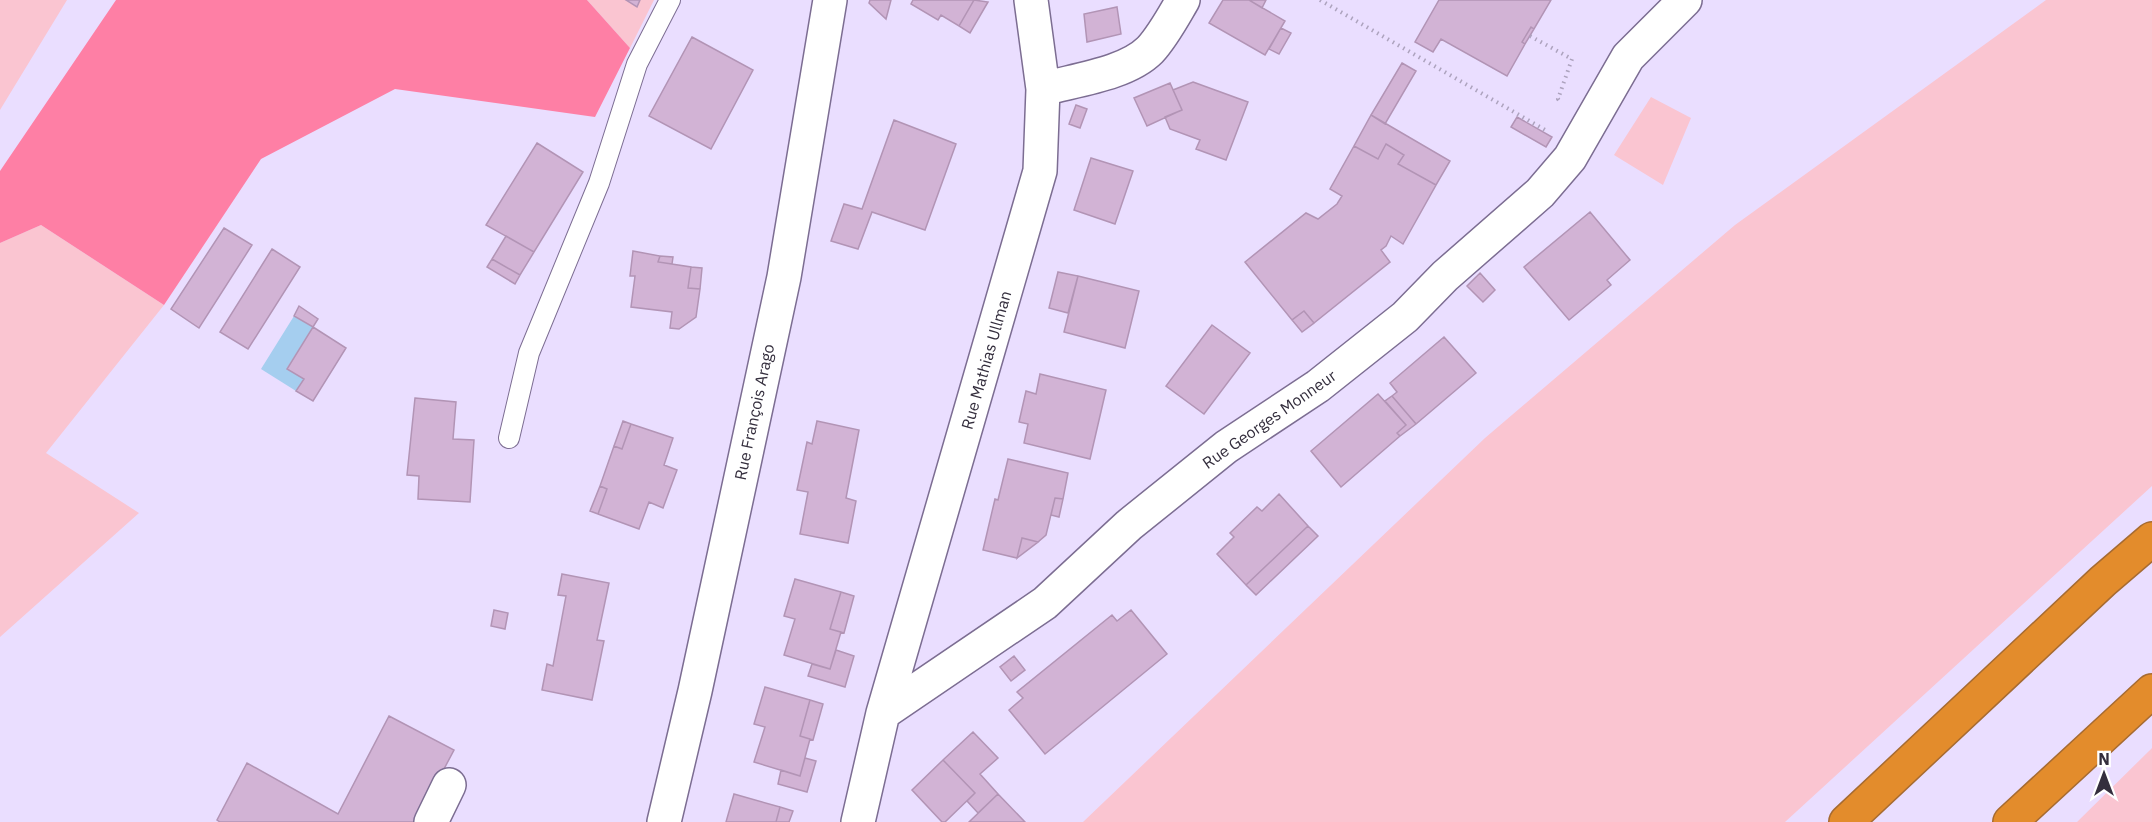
<svg xmlns="http://www.w3.org/2000/svg" width="2152" height="822" viewBox="0 0 2152 822" font-family="'IBM Plex Sans',sans-serif">
<style>
.green{fill:#fac5d1}
.forest{fill:#fe7fa5}
.water{fill:#a5ceef}
.building{fill:#d2b3d5;stroke:#b294b5;stroke-width:1.5}
.lines{fill:none;stroke-linecap:round;stroke-linejoin:round}
.lane-casing{stroke:#7c6d92;stroke-width:22}
.street-casing{stroke:#7c6d92;stroke-width:36}
.highway-casing{stroke:#a66b32;stroke-width:36}
.path{stroke:#ada3be;stroke-width:4;stroke-dasharray:1.5 4.5;stroke-linecap:butt}
.lane{stroke:#fff;stroke-width:20}
.street{stroke:#fff;stroke-width:33}
.highway{stroke:#e38c2c;stroke-width:33}
.labels{text-anchor:middle;stroke-width:6;stroke-linejoin:round;paint-order:stroke}
.street-label{font-size:16px;fill:#342e3d;stroke:#fff}
</style>
<rect width="100%" height="100%" fill="#eadeff"/>
<path class="green" d="M0 0H67L0 110Z
M587 0H654L630 48Z
M2046 0H2152V486L1785 822H1083L1485 438 1735 225Z
M1651 97 1691 118 1663 185 1614 155Z
M41 225 164 305 46 453 139 513 0 637V243Z
M2152 748V822H2077L2149 751Z"/>
<path class="forest" d="M116 0H587L630 48 595 117 395 89 261 159 164 305 41 225 0 243V171Z"/>
<path class="water" d="M294 316 313 327 287 368 304 379 296 391 261 369Z"/>
<path class="building" d="M626 0H640L637 7Z
M870 0H891L886 19 869 3Z
M913 0H974L959 26 941 15 938 20 911 4Z
M974 0 988 2 970 33 959 26Z
M1223 0H1249L1285 21 1265 55 1209 23Z
M1249 0H1266L1262 8Z
M1439 0H1551L1534 29 1531 27 1522 42 1525 44 1507 76 1441 39 1433 52 1415 42Z
M1117 7 1121 34 1087 42 1084 14Z
M1531 27 1534 29 1525 44 1522 42Z
M1281 28 1291 33 1279 54 1269 49Z
M692 37 753 70 711 149 649 116Z
M1402 63 1416 71 1385 124 1371 115Z
M1193 82 1248 102 1226 160 1196 149 1200 140 1170 129 1165 117 1182 110 1173 90Z
M1170 83 1182 110 1147 126 1134 98Z
M1076 105 1087 109 1080 128 1069 124Z
M1371 115 1450 161 1436 185 1398 164 1404 155 1386 144 1378 159 1354 146Z
M1517 117 1552 137 1546 147 1511 127Z
M894 120 956 144 925 230 872 212 858 249 831 241 844 204 862 209Z
M537 143 583 172 534 252 486 225Z
M1386 144 1404 155 1398 164 1436 185 1403 244 1391 236 1386 246 1381 250 1390 262 1314 323 1304 311 1292 320 1245 262 1306 213 1318 219 1337 204 1342 196 1330 189 1354 146 1378 159Z
M1091 158 1133 171 1115 224 1074 210Z
M1590 212 1630 260 1607 280 1611 285 1569 320 1524 267Z
M224 228 252 245 199 328 171 309Z
M506 236 534 252 520 275 492 259Z
M272 249 300 267 248 349 220 332Z
M633 251 660 256 658 262 691 267 688 288 700 289 696 317 679 329 670 328 672 312 631 307 635 276H630Z
M660 256 673 257 672 264 658 262Z
M492 259 520 275 515 284 487 267Z
M691 267 702 268 700 289 688 288Z
M1058 272 1078 276 1068 313 1049 308Z
M1480 273 1495 290 1483 302 1467 286Z
M1078 276 1139 291 1125 348 1064 332Z
M299 306 318 319 313 327 294 316Z
M1304 311 1314 323 1302 332 1292 320Z
M1212 325 1250 353 1204 414 1166 386Z
M313 327 346 348 313 401 296 391 304 379 287 369Z
M1444 337 1476 373 1416 424 1392 396 1397 392 1390 383Z
M1040 374 1106 390 1090 459 1024 443 1028 424 1019 422 1026 391 1036 394Z
M1378 394 1406 425 1397 433 1400 436 1341 487 1311 451Z
M1392 396 1416 424 1400 436 1397 433 1406 425 1385 401Z
M415 398 456 402 453 439 474 440 470 502 418 499 419 476 407 475Z
M623 421 631 424 622 449 614 446Z
M817 421 859 430 846 498 856 501 848 543 800 534 808 492 797 490 807 442 812 444Z
M631 424 673 438 664 465 677 470 663 508 649 502 639 529 598 514 607 489 600 486 614 446 622 449Z
M1008 459 1068 473 1063 499 1055 498 1046 535 1038 542 1022 538 1017 558 983 550 995 499 998 500Z
M600 486 607 489 598 514 590 511Z
M1279 494 1308 526 1246 585 1217 554 1234 537 1230 533 1257 507 1262 511Z
M1055 498 1063 499 1059 517 1051 515Z
M1308 526 1318 536 1256 595 1246 585Z
M1022 538 1038 542 1017 558Z
M562 574 609 583 597 640 604 641 592 700 542 690 547 664 553 666 566 596 558 595Z
M795 579 841 592 830 629 841 632 830 669 784 655 795 619 784 616Z
M841 592 854 596 844 633 830 629Z
M494 610 508 613 505 629 491 626Z
M1131 610 1167 654 1045 754 1009 710 1023 698 1017 692 1112 615 1117 621Z
M836 650 854 656 845 687 808 676 812 664 830 669Z
M1014 656 1025 670 1011 681 1000 667Z
M765 687 810 700 800 736 810 739 800 776 754 762 765 727 754 724Z
M810 700 823 704 813 740 800 736Z
M389 716 454 750 416 822H220L217 820 247 763 338 814Z
M973 732 998 758 980 774 998 794 978 813 967 801 975 793 943 760Z
M805 758 816 761 807 792 778 784 781 770 800 776Z
M943 760 975 793 945 822H942L912 790Z
M734 794 780 807 776 822H726Z
M998 794 1025 822H969Z
M780 807 793 811 789 822H776Z"/>
<g class="lines">
<g class="lane-casing">
<path id="lane" d="M509 438 529 353 599 183 637 64 670 0"/>
</g>
<g class="street-casing">
<path id="street" d="M1043 89C1075 80 1126 74 1150 50 1163 36 1173 17 1183 0
M883 713 1045 603 1129 525 1226 447 1318 386 1405 317 1445 276 1540 193 1570 158 1628 57 1685 0
M431 822 449 785
M664 822 695 691 784 277 830 0
M858 822 883 713 1040 171 1043 89 1031 0"/>
</g>
<g class="highway-casing">
<path id="highway" d="M1846 822 2103 581 2152 539
M2010 822 2152 691"/>
</g>
<path class="path" d="M1320 0 1547 131
M1530 36 1572 59 1558 99 1561 102"/>
<use href="#lane" class="lane"/>
<use href="#street" class="street"/>
<use href="#highway" class="highway"/>
</g>
<g class="labels">
<g class="street-label">
<text transform="translate(986 360) rotate(-74)" y="6">Rue Mathias Ullman</text>
<text transform="translate(754 412) rotate(-78)" y="6">Rue François Arago</text>
<text transform="translate(1269 419) rotate(-35)" y="6">Rue Georges Monneur</text>
</g>
</g>
<g transform="translate(2104 774)" stroke="#ffffff" stroke-width="4.5" paint-order="stroke">
<path d="M0-4.5L10 22L0 15L-10 22Z" fill="#342e3d"/>
<text y="-9" font-size="16" font-weight="bold" text-anchor="middle" fill="#342e3d">N</text>
</g>
</svg>
